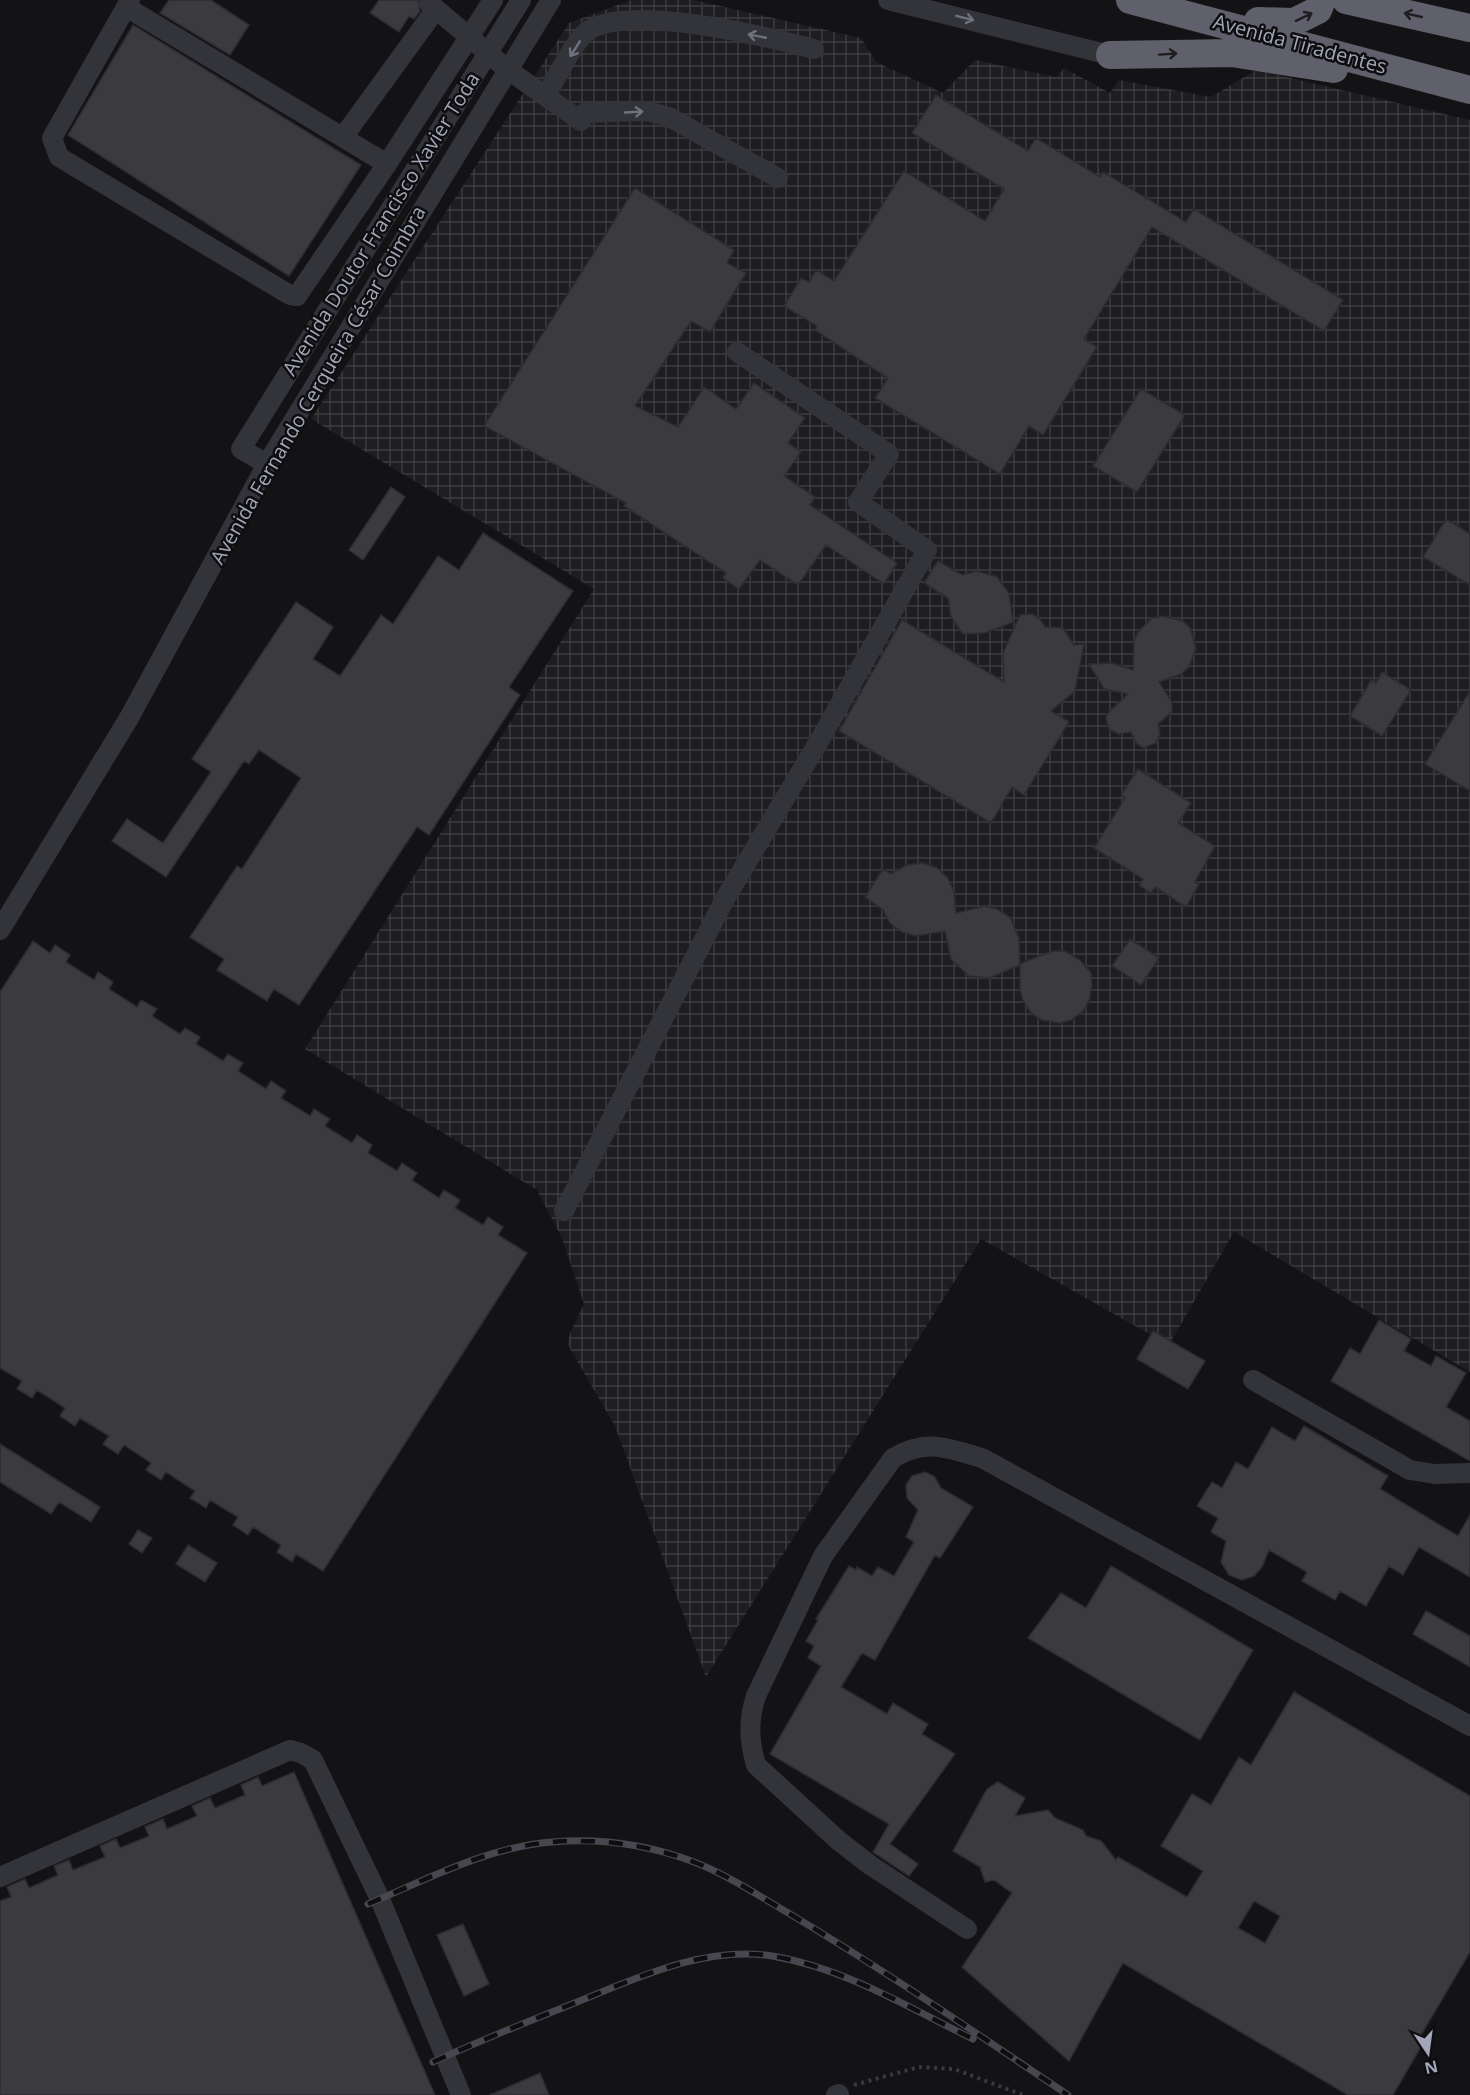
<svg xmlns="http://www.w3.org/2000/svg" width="1470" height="2095" viewBox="0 0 1470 2095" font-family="'Open Sans',sans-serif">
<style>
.industrial{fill:url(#industrial-grid)}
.building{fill:#3a3a3f;stroke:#2d2c31;stroke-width:1.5;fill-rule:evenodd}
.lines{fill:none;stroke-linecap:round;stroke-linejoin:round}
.path{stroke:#393a41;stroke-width:4;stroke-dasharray:3 4.5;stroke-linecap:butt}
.minor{stroke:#33333a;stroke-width:20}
.highway{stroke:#5f606b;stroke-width:28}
.rail-casing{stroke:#46474f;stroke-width:7}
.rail{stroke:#0e0d0f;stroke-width:4.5;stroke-dasharray:14;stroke-linecap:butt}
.oneway{stroke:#1e1e21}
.oneway2{stroke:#70727e}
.labels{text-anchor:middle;stroke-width:5;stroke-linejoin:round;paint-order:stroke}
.street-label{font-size:20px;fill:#a2a6b6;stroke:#0e0d0f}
</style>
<defs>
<pattern id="industrial-grid" width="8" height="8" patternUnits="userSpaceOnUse" patternTransform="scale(1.5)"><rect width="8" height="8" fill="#1e1e21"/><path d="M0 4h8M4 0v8" fill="none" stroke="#3c3c3f"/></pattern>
</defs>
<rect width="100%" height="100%" fill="#131214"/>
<path class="industrial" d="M631 0H694L861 38 876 62 943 93 975 60 1056 77 1064 68 1110 93 1119 80 1211 97 1256 70 1470 120V1372L1234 1232 1169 1345 981 1239 706 1677 615 1426 568 1345 570 1333 584 1304 562 1238 537 1190 305 1049 594 589 311 419 569 23Z"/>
<path class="building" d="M169 0H211L249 25 230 55 160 13Z
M379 0H418L420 11 414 19 409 16 399 32 370 13Z
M133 25 361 165 289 276 68 135Z
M936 95 1028 151 1036 138 1100 177 1103 172 1186 222 1194 209 1343 300 1324 331 1152 227 1084 339 1097 347 1043 435 1029 426 1000 474 875 398 888 378 815 330 817 326 784 306 801 278 809 282 816 270 834 281 904 171 985 221 1004 189 912 133Z
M635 188 734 250 727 263 746 273 710 332 691 321 635 406 678 427 704 387 736 409 754 383 805 418 788 443 801 452 784 476 815 497 810 505 897 563 884 584 826 545 798 585 760 560 739 589 723 578 726 573 624 506 626 503 484 426Z
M1141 389 1185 415 1137 492 1093 466Z
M391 487 405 497 363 560 349 550Z
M1446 519 1470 534V585L1423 557Z
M483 533 573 591 509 687 520 695 429 835 417 827 299 1005 274 989 267 1001 217 970 224 959 190 937 237 866 242 869 301 778 259 750 249 764 244 761 166 877 112 841 127 819 163 843 211 772 192 759 296 602 333 627 313 659 340 676 381 615 393 624 438 556 459 570Z
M938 561 962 575 977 571 997 577 1009 593 1013 622 985 633 963 634 951 617 948 598 924 583Z
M1032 614 1040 619 1045 627 1063 628 1074 645 1084 644 1075 691 1051 711 1069 722 1024 795 1012 787 991 823 839 731 902 620 1004 682 1003 653 1020 615Z
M1163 616 1183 621 1190 628 1196 648 1189 667 1181 674 1159 682 1172 702V712L1158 724 1160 734 1156 743 1143 748 1136 743 1131 732 1119 734 1109 729 1106 718 1108 713 1128 694 1104 689 1089 664 1112 663 1133 670 1134 641 1138 632 1152 618Z
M1382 672 1411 690 1382 736 1350 716 1371 680 1376 683Z
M1470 691V791L1425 764Z
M1138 769 1191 803 1178 823 1215 846 1195 882 1199 884 1186 907 1155 887 1151 893 1139 885 1143 879 1094 848 1125 798 1121 795Z
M923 863 937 868 948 878 954 892 956 913 985 906 997 909 1010 917 1019 938 1020 965 989 978 969 976 951 959 945 931 916 936 902 932 890 923 883 910 865 897 883 869 891 874 907 865Z
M1130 939 1159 958 1141 985 1112 966Z
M33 941 50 953 55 945 70 955 66 962 94 980 98 972 113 982 109 989 137 1007 141 1000 157 1009 152 1016 180 1034 185 1028 200 1037 196 1044 223 1061 228 1054 243 1063 238 1071 266 1089 271 1081 286 1091 281 1098 310 1116 314 1109 330 1119 325 1126 352 1143 357 1135 372 1145 368 1153 397 1171 402 1163 417 1173 412 1180 439 1198 444 1190 460 1200 455 1208 483 1225 488 1217 503 1227 498 1235 527 1253 323 1571 296 1554 292 1562 277 1552 281 1545 253 1527 248 1535 233 1525 238 1517 210 1500 206 1508 190 1498 195 1491 166 1472 161 1480 146 1470 151 1463 124 1445 118 1454 103 1444 109 1436 80 1418 75 1426 60 1416 65 1408 37 1390 32 1398 17 1389 22 1381 0 1368V992Z
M1052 951H1065L1080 960 1091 973 1092 986 1089 1001 1083 1011 1071 1020 1059 1023 1042 1020 1032 1014 1023 1001 1020 989V964Z
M1379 1320 1411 1339 1404 1351 1431 1366 1436 1356 1466 1373 1446 1407 1470 1421V1461L1331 1381 1350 1348 1360 1354Z
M1153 1331 1205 1361 1188 1389 1137 1359Z
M1304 1426 1388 1476 1380 1489 1458 1536 1470 1515V1577L1419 1547 1403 1575 1389 1566 1366 1606 1340 1591 1335 1600 1302 1581 1307 1572 1269 1550 1262 1567 1254 1576 1242 1580 1229 1575 1221 1562 1226 1541 1211 1532 1218 1518 1197 1506 1212 1482 1222 1488 1236 1462 1248 1469 1272 1427 1295 1441Z
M0 1444 100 1507 91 1522 59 1502 51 1514 0 1482Z
M925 1472 934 1476 941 1488 973 1507 940 1558 935 1555 875 1660 862 1653 841 1687 887 1714 893 1703 928 1724 922 1734 955 1754 890 1844 918 1864 909 1876 873 1852 889 1824 770 1754 821 1666 808 1658 814 1646 806 1641 818 1620 816 1619 849 1566 856 1570 857 1567 872 1576 878 1567 894 1576 914 1542 906 1537 918 1510 907 1498 906 1485 912 1476Z
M138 1530 152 1538 142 1553 129 1544Z
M188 1545 217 1563 205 1582 176 1564Z
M1111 1566 1253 1650 1200 1740 1028 1638 1061 1593 1086 1608Z
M1426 1611 1470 1636V1667L1413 1634Z
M1294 1692 1470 1796V1952L1421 2035 1426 2038 1393 2095H1348L1123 1963 1069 2061 962 1967 1012 1893 994 1880 985 1882 980 1867 953 1851 987 1789 998 1782 1025 1798 1015 1816 1048 1810 1055 1818 1083 1830 1086 1836 1101 1841 1116 1860 1118 1857 1187 1897 1203 1871 1161 1846 1192 1794 1211 1805 1239 1757 1251 1765ZM1254 1901 1280 1916 1265 1943 1238 1928Z
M294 1772 435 2095H0V1901L11 1897 7 1887 25 1879 29 1888 58 1875 54 1866 69 1860 73 1870 105 1857 100 1846 116 1839 120 1848 149 1836 145 1827 163 1819 167 1829 197 1816 192 1806 210 1798 215 1808 245 1795 241 1785 258 1777 262 1786Z
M463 1924 489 1984 464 1996 437 1935Z
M540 2073 549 2095H490Z"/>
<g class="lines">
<path class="path" d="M854 2085 919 2067 954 2069 1023 2095"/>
<path class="minor" d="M130 0 52 138 59 157 290 295 297 296 387 164 493 0
M888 0 1110 55
M429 3 507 69 545 96
M126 7 387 164
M343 137 436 9
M778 178 669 117 648 111 585 113 581 121 545 96C557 78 570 48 584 34 620 0 767 37 814 49
M267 464 241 449 521 0
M0 930 129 718 267 464 551 0
M564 1211 726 897 818 743 927 550 858 502 889 454 737 352
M1253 1380 1410 1470 1435 1474 1470 1473
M0 1877 290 1750 301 1753 313 1760 380 1899 461 2095
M967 1929 870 1865 839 1841 756 1765C749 1741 748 1720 756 1696L823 1556 893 1458C927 1438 947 1448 982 1458L1470 1726
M836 2095 839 2094"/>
<path class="highway" d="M1130 0 1470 90
M1346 0 1470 28
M1258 21 1294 22 1318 10 1322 0
M1110 55 1232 53 1334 69"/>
<g class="rail-casing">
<path id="rail" d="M368 1904C426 1880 487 1847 552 1842 600 1838 649 1845 694 1862 728 1875 759 1896 790 1914 869 1961 945 2012 1022 2064
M1016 2060 1068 2095
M433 2062C477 2042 522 2024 567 2006 631 1981 701 1945 772 1956 844 1968 908 2007 973 2039"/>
</g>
<use href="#rail" class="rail"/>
</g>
<defs><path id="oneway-shaft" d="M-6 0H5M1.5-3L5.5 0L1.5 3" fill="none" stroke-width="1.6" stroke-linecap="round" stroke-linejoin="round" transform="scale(1.5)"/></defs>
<g class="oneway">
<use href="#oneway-shaft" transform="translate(1413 15) rotate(-167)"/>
<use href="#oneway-shaft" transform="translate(1304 17) rotate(-26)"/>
<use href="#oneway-shaft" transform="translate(1168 54) rotate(-4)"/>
</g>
<g class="oneway2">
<use href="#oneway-shaft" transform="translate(965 18) rotate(14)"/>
<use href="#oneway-shaft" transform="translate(757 36) rotate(-169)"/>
<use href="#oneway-shaft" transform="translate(575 49) rotate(122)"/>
<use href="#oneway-shaft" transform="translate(634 112) rotate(-3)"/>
</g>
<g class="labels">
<g class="street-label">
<text transform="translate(1300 44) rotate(15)" y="7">Avenida Tiradentes</text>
<text transform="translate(381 224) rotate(-58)" y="7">Avenida Doutor Francisco Xavier Toda</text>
<text transform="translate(318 385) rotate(-60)" y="7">Avenida Fernando Cerqueira César Coimbra</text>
</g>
</g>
<g transform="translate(1428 2053) rotate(167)" stroke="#0e0d0f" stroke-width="4.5" paint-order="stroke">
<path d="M0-4.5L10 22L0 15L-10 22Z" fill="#a2a6b6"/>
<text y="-9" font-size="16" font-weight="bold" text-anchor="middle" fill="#a2a6b6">N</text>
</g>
</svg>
